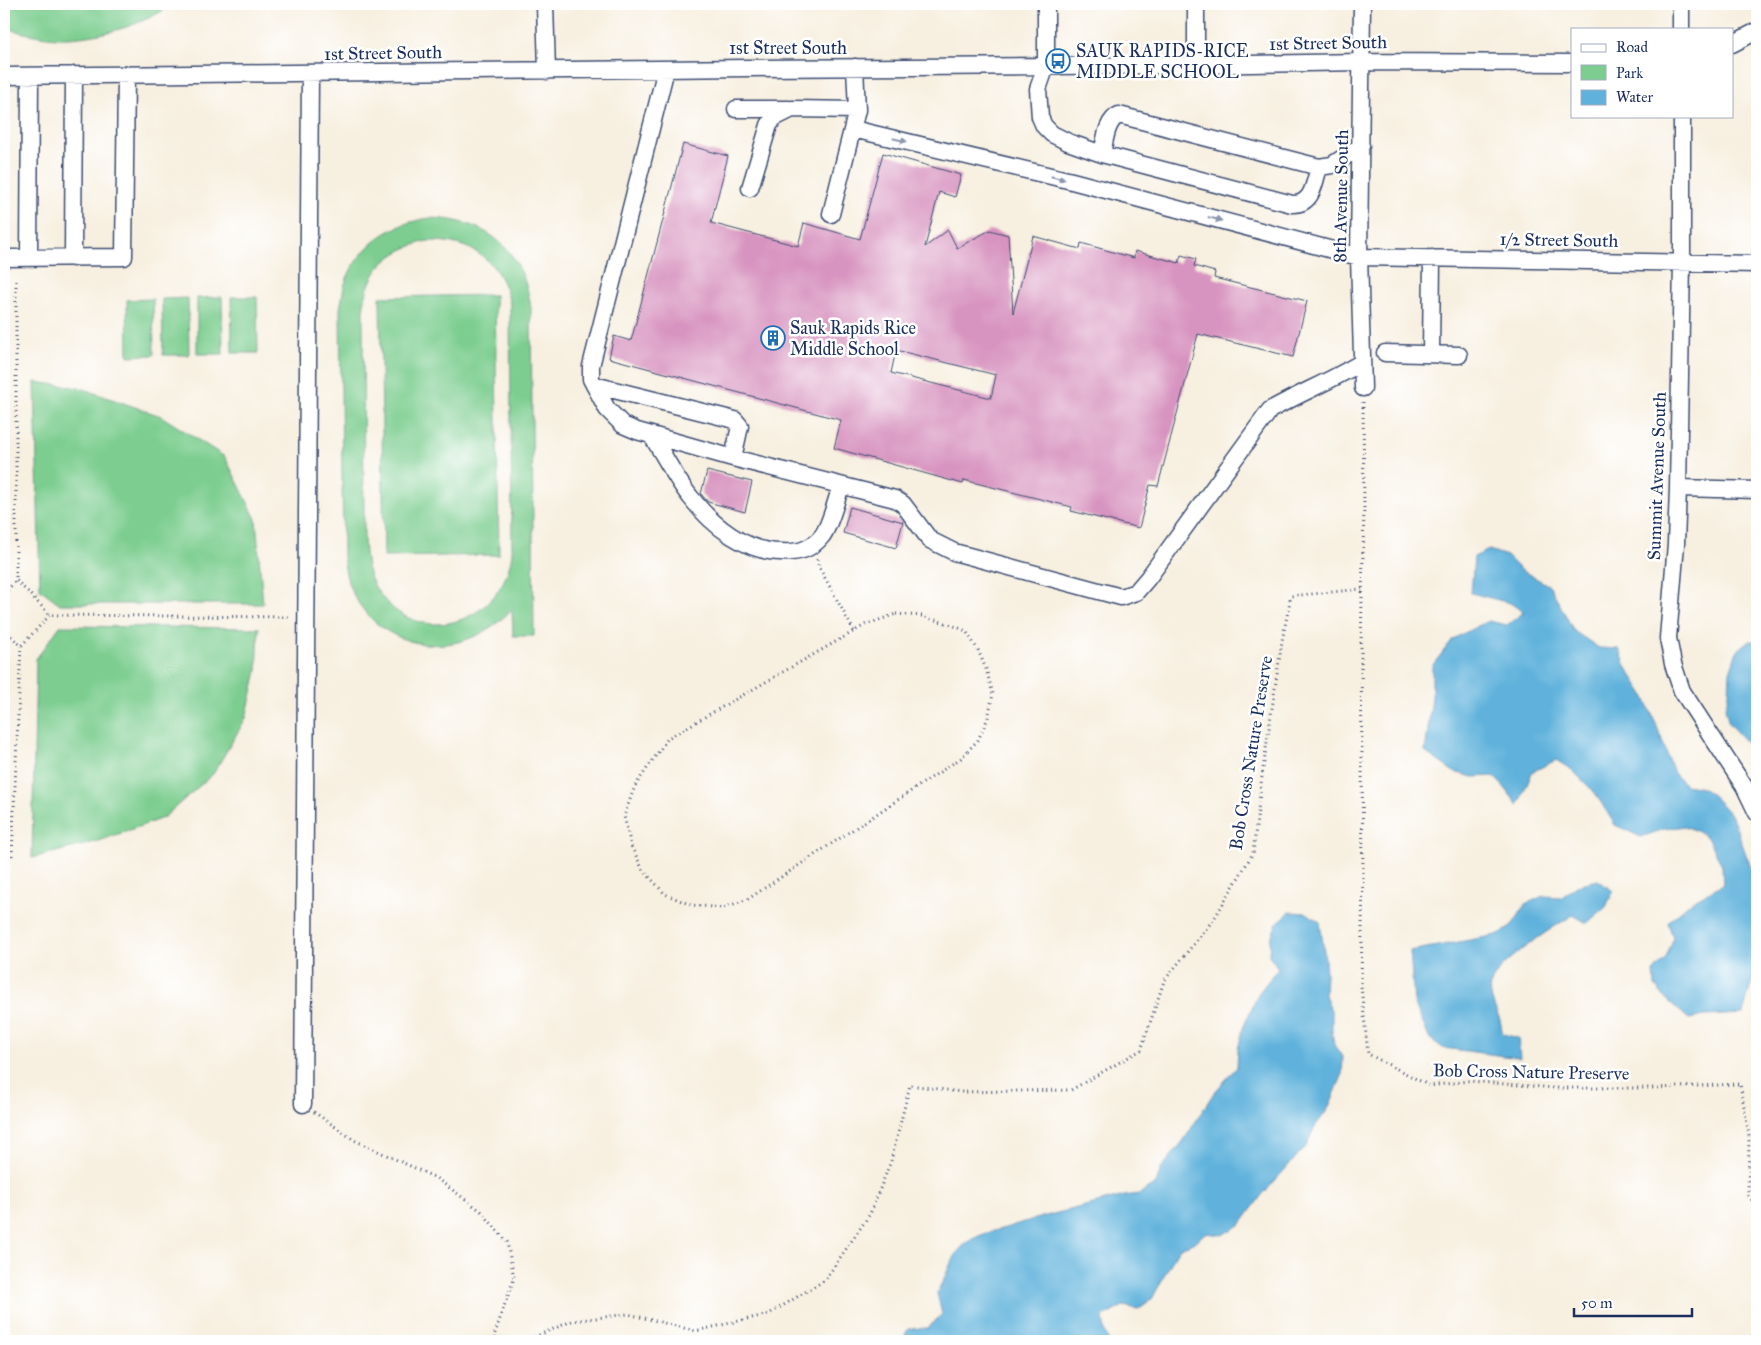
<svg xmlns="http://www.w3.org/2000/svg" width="1761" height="1345" viewBox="0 0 1761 1345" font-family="'IM FELL Great Primer',serif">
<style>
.green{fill:#7ccd8f;stroke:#4c7e76;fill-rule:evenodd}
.water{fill:#60b2dc;stroke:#3e709d}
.building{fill:#d894c0;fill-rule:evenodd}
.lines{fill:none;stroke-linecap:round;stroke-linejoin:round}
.minor-casing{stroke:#3c4c71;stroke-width:19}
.path{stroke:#3c4c71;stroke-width:3;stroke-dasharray:1 4;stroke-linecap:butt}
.minor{stroke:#fff;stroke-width:16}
.oneway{fill:#8d97ae}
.labels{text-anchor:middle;stroke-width:5;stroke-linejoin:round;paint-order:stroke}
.street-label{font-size:18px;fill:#1b2f5e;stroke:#fff}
.poi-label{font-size:18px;fill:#1b2f5e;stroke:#fff;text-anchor:start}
</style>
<rect width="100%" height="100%" fill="#fff"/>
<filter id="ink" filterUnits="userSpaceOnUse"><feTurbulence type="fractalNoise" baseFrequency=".02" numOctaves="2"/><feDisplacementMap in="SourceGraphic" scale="10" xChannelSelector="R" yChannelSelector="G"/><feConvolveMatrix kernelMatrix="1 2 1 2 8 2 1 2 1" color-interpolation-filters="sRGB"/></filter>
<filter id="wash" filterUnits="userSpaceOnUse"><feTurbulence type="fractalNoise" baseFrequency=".0096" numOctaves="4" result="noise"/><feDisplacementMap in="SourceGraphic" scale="20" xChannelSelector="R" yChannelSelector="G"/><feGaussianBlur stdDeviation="1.12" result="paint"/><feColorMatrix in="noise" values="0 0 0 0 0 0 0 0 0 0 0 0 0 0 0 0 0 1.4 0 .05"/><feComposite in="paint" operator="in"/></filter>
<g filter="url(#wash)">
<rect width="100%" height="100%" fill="#f7efdf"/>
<path class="green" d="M4 4H173C143 25 104 36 68 38 47 39 24 33 4 28Z
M430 218C488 220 523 249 531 308L534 636H513L512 609C465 662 383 656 351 590 346 579 345 568 343 556L340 309C342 299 343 287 347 278 362 243 393 223 430 218ZM427 241C472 240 500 260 510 304L512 552C504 627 411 652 374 585 366 571 365 555 364 540L363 312C367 270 388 251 427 241Z
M495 295 499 555 384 557 380 297Z
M222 297 223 354H197V298Z
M231 297H257L258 353H232Z
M188 298 189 355H163L162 299Z
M153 299 154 355 128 356 127 300Z
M35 382 80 388 161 416 225 457 256 519 263 604H60L40 589Z
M60 626 259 628 257 671 246 718 213 774 163 818 99 841 32 858 36 659Z"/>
<path class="water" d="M1489 550 1507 556 1521 570 1550 586 1574 631 1599 648 1619 649 1627 668 1643 693 1656 724 1674 773 1685 785 1703 788 1715 798 1732 816 1757 884V962L1743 1014 1705 1016 1689 1019 1666 999 1655 986 1654 971 1666 958 1673 939 1668 922 1691 902 1723 884 1722 865 1706 836 1685 826 1664 829 1641 837 1615 825 1595 793 1572 770 1556 760 1532 772 1518 805 1504 787 1493 776 1473 777 1454 772 1425 752 1432 698V666L1453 639 1470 630 1488 621 1507 625 1524 612 1510 603 1471 593 1474 557Z
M1749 641H1757V779L1755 778 1754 762 1751 747 1729 724 1725 708 1729 693 1730 672 1737 651Z
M1598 880 1613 891 1606 907 1587 923 1573 915C1555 926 1493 965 1491 985 1489 997 1494 1005 1498 1015 1501 1020 1501 1028 1503 1034L1518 1038 1520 1058 1443 1048 1429 1038 1414 1002 1410 951 1497 935 1511 927 1526 904 1543 896 1562 897 1577 885Z
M1290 912 1307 913 1320 922 1325 959 1326 974 1325 995 1332 1013V1030L1334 1045 1343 1058 1342 1076 1328 1109 1314 1128 1307 1145 1262 1195 1240 1225 1222 1235 1205 1233 1194 1243 1179 1248 1152 1299 1138 1309 1123 1306 1103 1317 1105 1333 1109 1341H902L908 1329 928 1328 942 1314 937 1293C946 1278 950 1258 963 1246 975 1235 990 1232 1005 1228 1044 1215 1084 1207 1124 1196L1139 1194 1156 1184 1161 1169 1184 1140 1213 1094 1237 1067 1238 1049 1243 1028 1258 994 1278 968 1269 955 1270 940 1277 923Z"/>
<g id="blocks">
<path class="building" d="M683 144 728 156 711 223 798 246 804 223 860 239 883 153 961 175 955 197 939 192 925 247 948 230 957 248 990 230 1008 235 1013 313 1033 236 1080 249 1081 243 1134 258 1135 251 1179 263 1181 255 1196 259 1194 266 1215 272 1214 278 1307 301 1293 357 1198 334 1158 486 1150 485 1139 528 1071 511 1072 507 964 480 963 484 834 448 841 420 609 358 614 336 631 341ZM896 350 996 375 991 398 891 373Z
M707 471 752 482 745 512 708 502 701 494Z
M850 507 903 522 896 548 843 533Z"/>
</g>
</g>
<g filter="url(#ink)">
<use href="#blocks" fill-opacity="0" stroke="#3c4c71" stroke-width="1"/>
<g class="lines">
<g class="minor-casing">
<path id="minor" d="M545 4 547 71
M1046 4V66L1038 89 1040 117 1044 126 1052 134 1068 142 1102 154
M1196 4V65
M1362 4 1359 257 1363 388
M1681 4V29
M1732 44 1757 31
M666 69 591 366V379L607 409 623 425 637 431 733 458 895 499 903 504 930 540 954 552 1121 597 1136 592 1148 578 1270 410C1300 393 1333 380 1362 362
M4 76 748 68 1196 65 1362 62 1572 63
M736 109H789
M1682 116V262L1678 488 1676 544 1668 638 1673 664 1682 691 1744 786 1757 813
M853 129 1072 181 1359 257 1757 264
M1319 167C1314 183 1313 205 1292 204L1102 154C1105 141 1106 121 1119 115L1319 167 1332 165 1361 146
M750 188 769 125 774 118 792 109 857 110
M831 214 857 110 855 67
M4 258 124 257 126 75
M29 258 30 76
M73 258 74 75
M1385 353 1459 355
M1431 354 1432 258
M594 385 735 420 740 426 733 458
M651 435C665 456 676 480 692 499 713 526 746 552 781 552 798 553 811 550 822 536 831 524 836 500 841 486
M1678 488 1757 490
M303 1104 310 74"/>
</g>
<path class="path" d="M16 281V580L50 615 291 617
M1363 402 1364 507 1361 647 1363 874 1361 986 1368 1054 1430 1086 1468 1081 1555 1088H1655L1740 1084 1749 1135 1748 1196 1757 1205
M817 559 819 567 854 631
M4 594 16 580
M896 614 922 616 952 625 966 631 978 650 986 669 993 694 988 718 978 740 961 758 748 899 723 908 691 905 665 894 643 870 631 846 624 816 635 786 668 738 865 625Z
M4 629 21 646 50 615
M12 856 21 646
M314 1112 354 1140 436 1178 481 1211 507 1242 514 1278 494 1336 497 1341
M525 1341 572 1321 628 1314 696 1331 769 1314 825 1280 870 1214 891 1161 910 1085 961 1092 1071 1090 1141 1050 1164 981 1214 919 1253 853 1262 776 1282 641 1291 596 1362 589"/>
<use href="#minor" class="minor"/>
</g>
<defs><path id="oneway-solid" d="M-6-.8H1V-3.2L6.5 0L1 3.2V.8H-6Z" transform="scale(1.25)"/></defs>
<g class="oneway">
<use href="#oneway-solid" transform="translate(900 140) rotate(13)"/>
<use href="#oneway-solid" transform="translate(1058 178) rotate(13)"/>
<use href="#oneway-solid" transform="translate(1215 219) rotate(15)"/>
</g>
</g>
<defs>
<g id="bus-ring" transform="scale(1.25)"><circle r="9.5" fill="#fff" stroke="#1f6fb2" stroke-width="1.5"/><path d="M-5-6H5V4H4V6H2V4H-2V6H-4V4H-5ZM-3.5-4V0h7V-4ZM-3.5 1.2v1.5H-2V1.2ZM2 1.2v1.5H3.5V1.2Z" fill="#1f6fb2"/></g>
<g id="building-ring" transform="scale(1.25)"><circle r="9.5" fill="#fff" stroke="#1f6fb2" stroke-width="1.5"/><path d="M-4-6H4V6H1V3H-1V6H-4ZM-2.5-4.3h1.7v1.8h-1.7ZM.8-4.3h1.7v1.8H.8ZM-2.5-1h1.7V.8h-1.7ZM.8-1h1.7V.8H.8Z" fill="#1f6fb2"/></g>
</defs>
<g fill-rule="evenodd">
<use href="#bus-ring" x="1058" y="61"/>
<use href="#building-ring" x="773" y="338"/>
</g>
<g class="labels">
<g class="street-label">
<text transform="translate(1328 43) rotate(-1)" y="6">1st Street South</text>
<text x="788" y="54">1st Street South</text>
<text transform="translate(383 53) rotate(-1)" y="6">1st Street South</text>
<text transform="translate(1341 196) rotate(-89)" y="6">8th Avenue South</text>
<text transform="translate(1559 240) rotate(1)" y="6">1/2 Street South</text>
<text transform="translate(1657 476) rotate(-88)" y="6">Summit Avenue South</text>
<text transform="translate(1251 753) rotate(-81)" y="6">Bob Cross Nature Preserve</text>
<text transform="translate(1531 1072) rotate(1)" y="6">Bob Cross Nature Preserve</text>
</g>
<g class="poi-label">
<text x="1076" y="57">SAUK RAPIDS-RICE<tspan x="1076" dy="21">MIDDLE SCHOOL</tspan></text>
<text x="790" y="334">Sauk Rapids Rice<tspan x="790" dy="21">Middle School</tspan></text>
</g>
</g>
<rect width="1761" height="1345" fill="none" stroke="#fff" stroke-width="20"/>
<rect x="1571" y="28" width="162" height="90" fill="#ffffff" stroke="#a4acbf"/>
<rect x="1581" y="44" width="25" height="8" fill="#ffffff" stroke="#a4acbf"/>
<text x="1616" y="52" font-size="15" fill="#1b2f5e">Road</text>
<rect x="1581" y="65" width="25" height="15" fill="#7ccd8f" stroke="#a4acbf"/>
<text x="1616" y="78" font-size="15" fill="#1b2f5e">Park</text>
<rect x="1581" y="90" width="25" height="15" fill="#60b2dc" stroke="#a4acbf"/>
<text x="1616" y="102" font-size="15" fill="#1b2f5e">Water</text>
<path d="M1574 1308v8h118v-8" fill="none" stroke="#1b2f5e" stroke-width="2.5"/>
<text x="1581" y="1308" font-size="15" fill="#1b2f5e" stroke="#ffffff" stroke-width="4" paint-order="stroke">50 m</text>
</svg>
